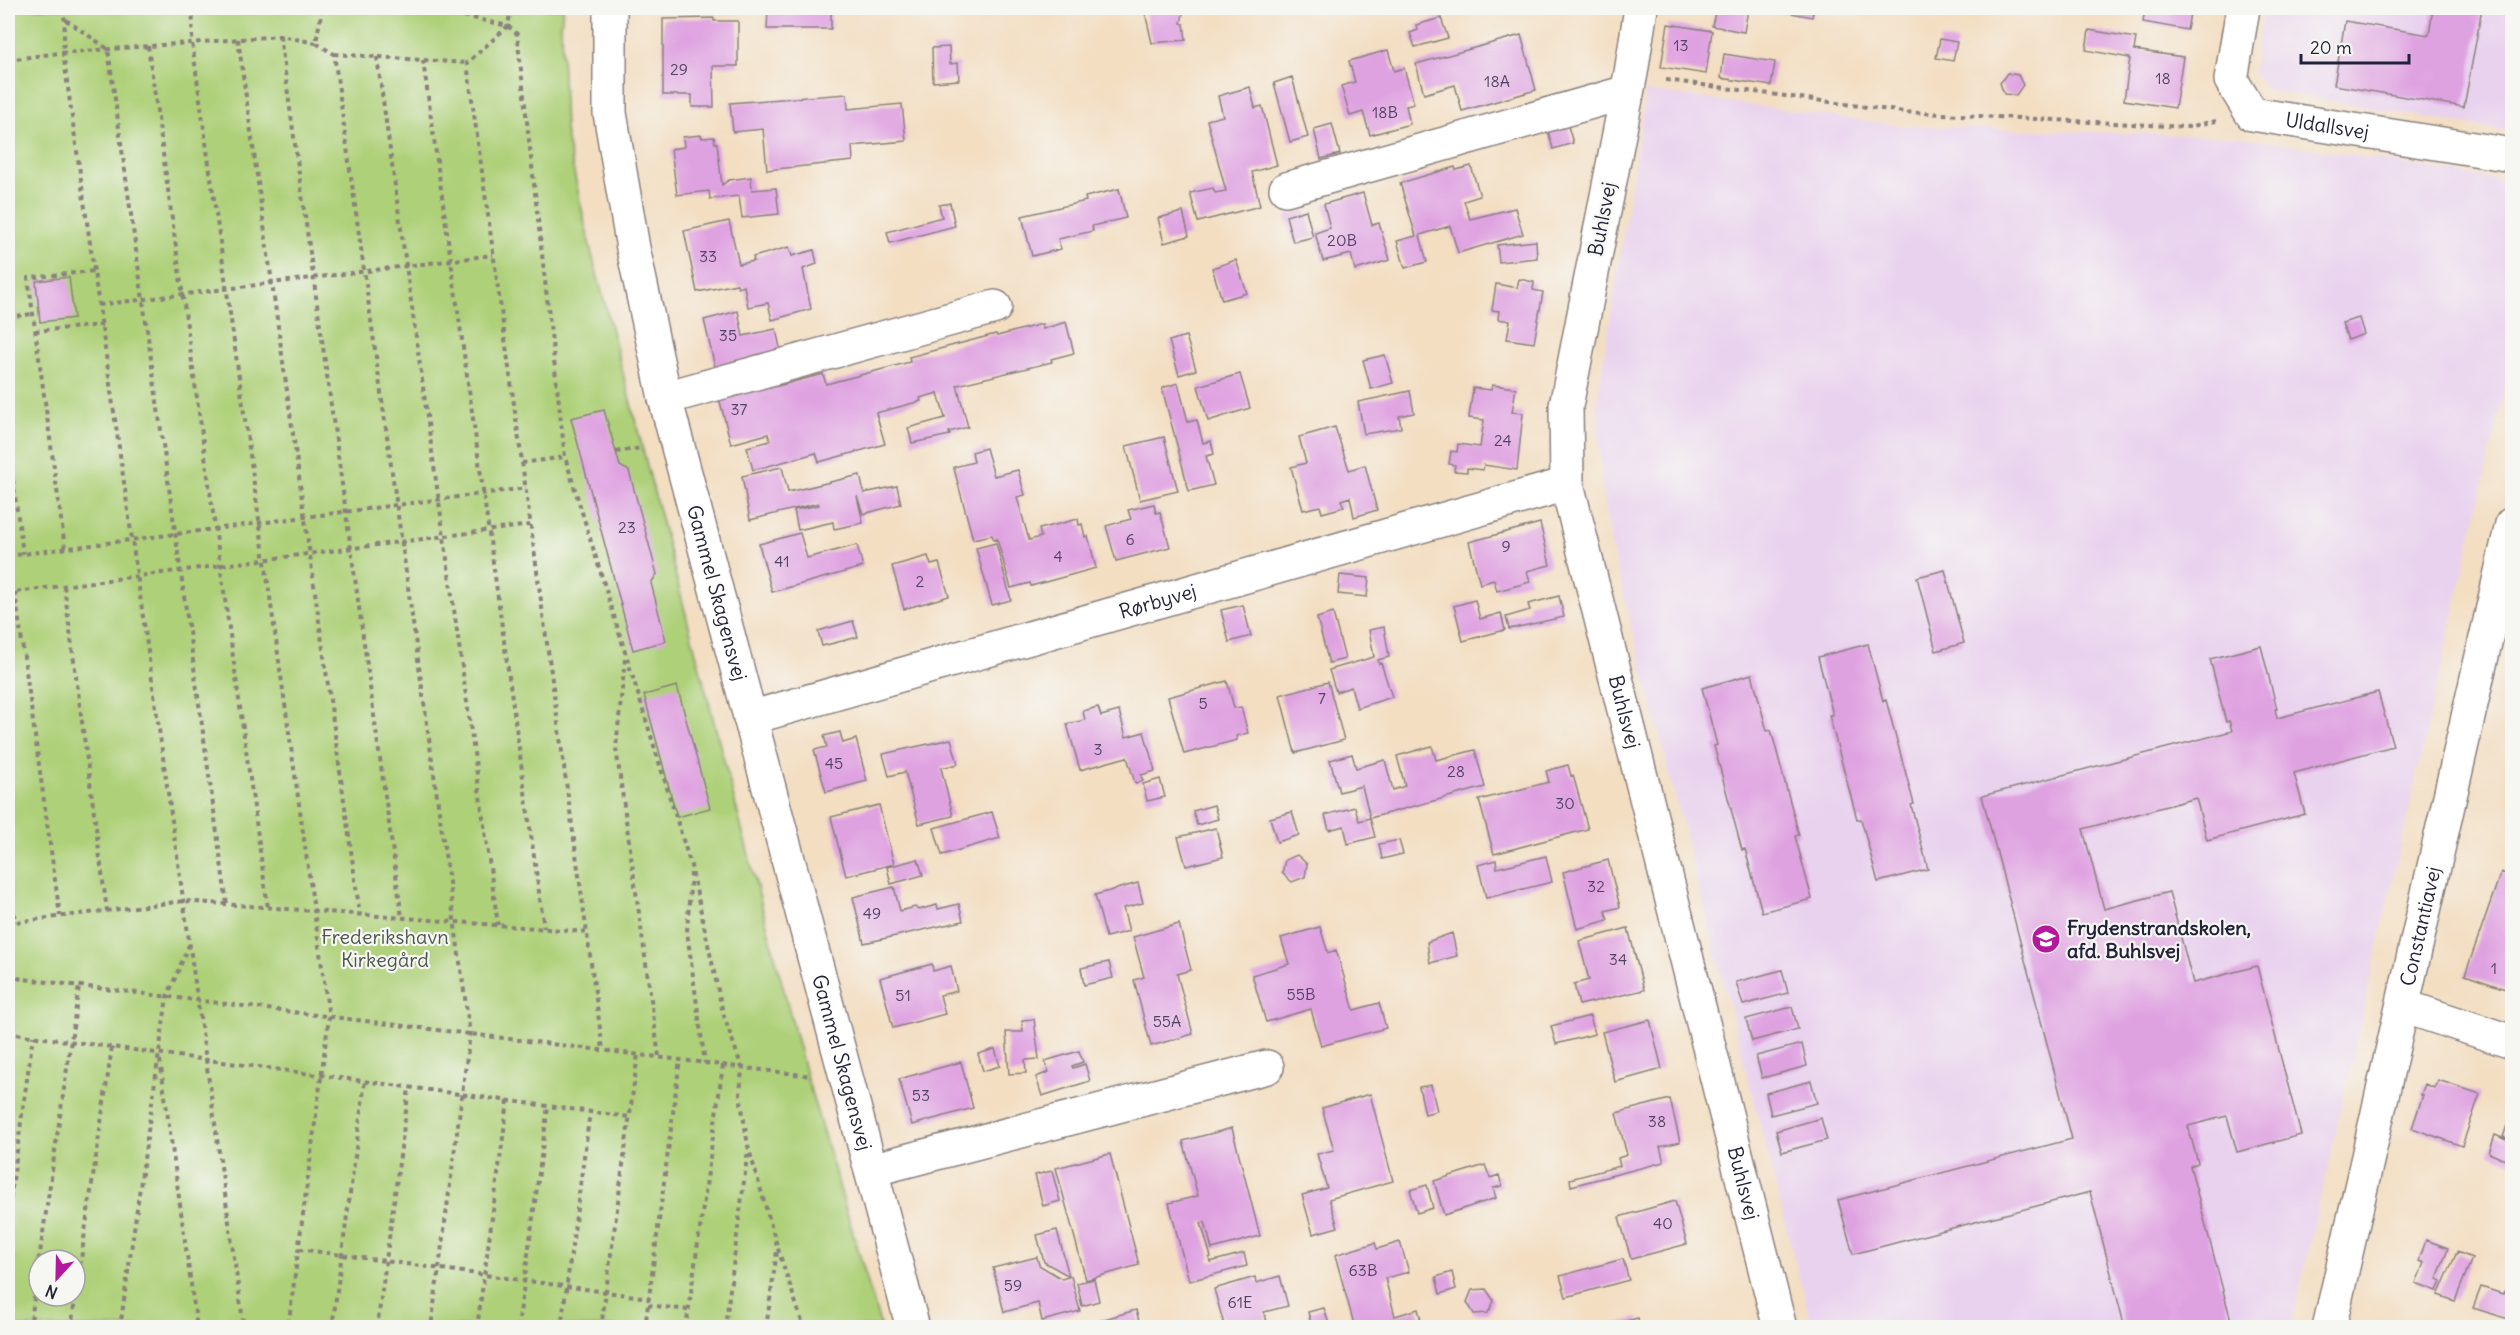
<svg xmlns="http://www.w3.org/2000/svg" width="2520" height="1335" viewBox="0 0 2520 1335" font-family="Delius,sans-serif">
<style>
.built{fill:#e9d2ee}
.green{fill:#aed078;stroke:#68795a;stroke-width:1.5;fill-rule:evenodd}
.building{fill:#dfa2e1}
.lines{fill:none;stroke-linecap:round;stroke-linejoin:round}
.minor-casing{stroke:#8a807e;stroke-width:36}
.path{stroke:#8a807e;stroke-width:4;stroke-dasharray:4.5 4.5;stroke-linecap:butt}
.minor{stroke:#fff;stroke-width:33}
.labels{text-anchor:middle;stroke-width:4.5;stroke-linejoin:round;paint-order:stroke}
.number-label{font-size:16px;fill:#514264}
.street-label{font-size:20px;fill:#22223b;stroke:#f6f6f2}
.poi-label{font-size:20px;font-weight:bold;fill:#22223b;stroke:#f6f6f2;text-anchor:start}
.park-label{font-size:20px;fill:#4c564d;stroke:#f6f6f2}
</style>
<rect width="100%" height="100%" fill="#f6f6f2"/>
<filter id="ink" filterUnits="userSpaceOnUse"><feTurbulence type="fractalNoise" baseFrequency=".0167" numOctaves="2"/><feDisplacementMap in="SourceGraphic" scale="12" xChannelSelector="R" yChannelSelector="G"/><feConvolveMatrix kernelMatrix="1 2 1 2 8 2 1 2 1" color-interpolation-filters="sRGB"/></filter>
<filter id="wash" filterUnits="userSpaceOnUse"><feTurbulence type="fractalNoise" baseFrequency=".008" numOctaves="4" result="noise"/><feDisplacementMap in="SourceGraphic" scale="24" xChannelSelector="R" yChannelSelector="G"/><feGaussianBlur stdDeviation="1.35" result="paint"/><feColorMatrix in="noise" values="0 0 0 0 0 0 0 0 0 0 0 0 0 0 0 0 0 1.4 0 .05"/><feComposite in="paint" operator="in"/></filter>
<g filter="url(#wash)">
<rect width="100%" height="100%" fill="#f3dec2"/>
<path class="built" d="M2263 8H2512V132L2266 90 2253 71Z
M1646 91 1904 126 2242 137 2512 182V356L2291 1327H1812L1612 550 1602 484 1597 403Z"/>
<path class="green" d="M8 8H563L561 26 565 131 589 243 806 1075 881 1327H8ZM39 1260H75V1296H39Z"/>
<g id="blocks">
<path class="building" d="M768 8 831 10V29H767Z
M1144 8H1181L1184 9 1181 23 1184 24 1186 40 1152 43Z
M1716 8 1748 10 1744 32 1712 26Z
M1765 8H1814L1812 17Z
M2145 8H2191L2187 30 2143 22Z
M2433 8H2482L2464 107 2334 85 2345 21 2429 35Z
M714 18V21H738V66H713L714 107H692V95H663V19Z
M1441 18 1448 38 1415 47 1410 33 1418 30 1416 25Z
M1668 24 1712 31 1706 74 1661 67Z
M2089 30 2136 38 2134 50 2183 57 2175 108 2124 100 2130 58 2086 50Z
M1521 35 1536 90 1462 111 1455 85 1424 94 1416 64Z
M1940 39 1957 42 1953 61 1936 58Z
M949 47 950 64 958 63 959 80 933 82 932 48Z
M1388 50 1394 71 1404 68 1414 104 1406 106 1410 124 1370 135 1363 112 1350 116 1341 86 1355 82 1349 61Z
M1724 54 1775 62 1771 86 1721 78Z
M2007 73 2018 75 2023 85 2016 95 2004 94 2000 83Z
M1292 77 1308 137 1290 142 1274 83Z
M1250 87 1255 108 1262 106 1277 165 1252 172 1260 206 1198 222 1190 193 1213 188 1215 193 1226 191 1207 120 1223 116 1218 96Z
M847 94 848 109 902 104 906 141 852 146 853 161 767 170 763 129 733 132 730 103Z
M1332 124 1340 154 1321 159 1314 129Z
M1568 126 1573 143 1553 149 1548 131Z
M701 135 702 138 714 137 715 143H717L722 185 729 180 751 177 752 190 776 188 779 214 742 218 739 196 710 199 709 191 677 195 671 149 684 147 683 137Z
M1471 166 1480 196 1464 201 1470 219 1515 208 1523 234 1458 253 1450 226 1420 235 1427 262 1405 268 1397 241 1416 236 1400 183 1455 167 1456 170Z
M1119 189 1126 218 1092 226 1093 231 1058 239 1061 249 1032 256 1022 216 1086 201 1085 197Z
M1363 193 1372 225 1379 223 1390 260 1355 270 1351 254 1323 261 1315 233 1330 228 1324 204Z
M950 203 955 226 890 243 887 232 942 217 939 205Z
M1306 210 1313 237 1293 242 1286 216Z
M1183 212 1189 236 1164 243 1158 218Z
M729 221 739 264 754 261 753 257 789 247 792 256 814 250 817 264 803 269 811 309 772 320 768 303 748 307 744 286 738 288 737 284 697 292 684 231Z
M1536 241 1537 258 1499 262 1497 245Z
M1236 260 1247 293 1222 300 1212 268Z
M69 277 74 318 40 322 36 281Z
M1519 279 1534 282 1533 290 1543 292 1534 343 1507 339 1510 321 1498 319 1499 311 1492 310 1496 284 1517 288Z
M738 311 743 336 776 329 782 357 746 360 715 367 704 320Z
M2359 318 2364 334 2348 340 2342 323Z
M1066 322 1074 353 1051 359 1052 362 957 385 968 427 949 432 950 435 912 443 908 428 945 418 938 393 920 398 921 401 876 413 885 444 819 462 816 453 753 470 747 447 770 441 768 434 731 444 718 394 768 380 770 388 823 374 826 384 910 362 909 357 996 334 997 336 1042 324 1043 329Z
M1186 336 1196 370 1179 375 1169 341Z
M1385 355 1393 383 1371 389 1363 360Z
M1240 374 1250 408 1208 421 1198 386Z
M1178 383 1188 422 1197 420 1203 443 1211 441 1214 454 1206 456 1214 485 1189 491 1162 388Z
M1492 385 1516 388 1512 412 1523 413 1517 470 1484 465 1483 470 1467 468V472L1454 471 1455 465 1449 464 1451 451 1457 452 1458 444 1480 447 1484 420 1469 418 1473 388 1491 390Z
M1410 391 1414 413 1399 416 1401 428 1364 434 1358 402Z
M604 410 620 466 629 471 657 574 651 583 666 641 633 650 571 418Z
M1335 427 1349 470 1365 465 1377 510 1354 517 1350 497 1341 500 1344 507 1322 513 1320 506 1303 510 1291 467 1306 463 1299 437Z
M1164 437 1178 491 1140 500 1126 446Z
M986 448 994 476 1018 470 1025 495 1017 497 1029 540 1041 537 1039 529 1078 519 1079 525 1082 524 1085 537 1088 536 1096 568 1031 586 1030 583 1011 588 997 539 994 540 992 535 973 539 954 469V467L974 462 972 452Z
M782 467 788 492 860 475 864 493 897 486 901 504 863 514 857 496 863 523 834 529 833 522 798 530 794 510 819 505 818 503 750 520 742 476Z
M1154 504 1156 513 1160 512 1170 547 1116 561 1106 526 1131 519 1128 510Z
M1540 523 1550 565 1527 571 1530 582 1497 591 1494 580 1480 584 1469 542Z
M800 533 807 558 857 545 863 567 772 592 759 544Z
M996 543 1011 600 992 605 976 548Z
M928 556 931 565 939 563 949 596 904 609 892 566Z
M1945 570 1964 643 1936 651 1917 577Z
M1340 575 1369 578 1367 597 1338 594Z
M1559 596 1564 617 1509 629 1506 617 1530 610 1528 604Z
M1475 600 1480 619 1501 613 1505 630 1463 641 1454 606Z
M1243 605 1251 636 1229 642 1221 610Z
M1333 613 1345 659 1329 663 1317 618Z
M853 621 858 637 822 646 818 631Z
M1384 627 1389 657 1378 660 1379 664 1381 663 1392 697 1357 708 1351 687 1336 692 1329 670 1374 657 1369 630Z
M1868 644 1883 701 1886 700 1914 804 1911 805 1928 869 1878 882 1861 819H1857L1829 715H1833L1818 657Z
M2261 646 2277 709H2275L2277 718 2378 692 2393 746 2294 773 2305 814 2207 840 2196 798 2083 829 2104 909 2169 892 2193 983 2257 966 2301 1135 2237 1152 2227 1116 2188 1126 2198 1163 2190 1166 2233 1328H2125L2090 1192 1853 1254 1838 1200 2072 1139 1982 796 2232 731 2229 721 2226 722 2210 659Z
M1752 674 1767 731 1771 730 1799 835 1795 836 1812 899 1762 912 1745 849 1742 850 1714 746 1717 745 1702 688Z
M1227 681 1234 708 1241 707 1248 733 1236 736 1237 740 1184 754 1168 697Z
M1328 682 1344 740 1295 753 1280 695Z
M677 686 710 808 677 817 644 695Z
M1098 707 1101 716 1119 711 1126 737 1144 732 1155 771 1141 775 1143 781 1135 783 1127 757 1080 770 1067 724 1085 720 1083 711Z
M840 732 843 743 856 739 867 781 826 792 814 750 827 747 824 736Z
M951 739 958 764 941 768 953 816 919 824 905 772 889 776 883 754Z
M1432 746 1436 760 1475 750 1485 787 1370 818 1362 786 1339 792 1330 760 1352 754 1356 768 1385 760 1393 790 1405 786 1397 756Z
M1568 765 1571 776 1573 775 1588 829 1494 854 1479 800 1549 782 1546 771Z
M1160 779 1165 797 1147 801 1143 784Z
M879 805 894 864 846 876 831 817Z
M1214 805 1218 819 1197 825 1193 811Z
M1355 807 1359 821 1370 818 1375 837 1348 844 1344 826 1329 830 1325 815Z
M992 812 1000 838 942 855 934 828Z
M1292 812 1299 835 1277 842 1270 818Z
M1216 828 1223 857 1186 866 1178 837Z
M1399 840 1403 854 1382 859 1379 844Z
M1297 855 1307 864 1305 877 1292 882 1282 873 1285 860Z
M1546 856 1552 882 1486 898 1478 865 1496 860 1497 868Z
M918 859 923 875 891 884 887 867Z
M1608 860 1620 907 1605 911 1608 920 1577 929 1563 872Z
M2501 872 2512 876 2511 991 2465 975Z
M1138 883 1143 903 1123 908 1129 931 1106 937 1095 895Z
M894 887 900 911 915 907 918 910 937 905 938 909 959 904 963 921 864 943 853 897Z
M1179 924 1191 970 1177 974 1193 1034 1151 1046 1134 980 1144 977 1133 937Z
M1320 927 1328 953 1336 950 1354 1010 1379 1003 1386 1028 1321 1046 1311 1009 1266 1022 1252 975 1289 964 1281 938Z
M1628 928 1644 990 1579 1005 1574 984 1589 980 1579 941Z
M1452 933 1457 956 1430 963 1427 942Z
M1109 962 1113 978 1084 985 1081 968Z
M932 964 933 971 951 966 957 991 940 995 945 1014 893 1028 880 978Z
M1782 970 1788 993 1743 1005 1736 982Z
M1792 1007 1798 1029 1752 1041 1746 1019Z
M1590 1016 1595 1034 1556 1044 1551 1026Z
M1034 1019 1039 1059 1025 1060 1026 1073 1009 1074 1006 1032H1023L1022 1020Z
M1650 1020 1662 1069 1615 1082 1602 1032Z
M1802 1044 1807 1066 1762 1078 1756 1056Z
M995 1049 1000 1066 983 1071 978 1054Z
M1079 1051 1083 1062 1072 1066 1073 1068 1085 1064 1090 1081 1042 1096 1036 1077 1049 1072 1045 1061Z
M961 1062 973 1108 912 1125 899 1079Z
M2438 1080 2480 1094 2462 1146 2412 1128 2423 1095H2421L2425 1084 2434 1088Z
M1811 1081 1817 1103 1771 1115 1766 1093Z
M1431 1085 1437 1111 1425 1114 1419 1087Z
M1370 1094 1393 1181 1329 1199 1338 1227 1313 1234 1302 1195 1327 1188 1317 1154 1334 1150 1322 1108Z
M1670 1099 1680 1142 1660 1147 1664 1162 1571 1186 1570 1179 1620 1166 1618 1158 1627 1155 1616 1113Z
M2512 1111V1163L2489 1153 2495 1135 2510 1141 2511 1139 2503 1137Z
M1821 1118 1827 1140 1782 1152 1776 1131Z
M1232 1128 1260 1236 1212 1249 1205 1222 1201 1223 1211 1257 1209 1258 1210 1262 1244 1253 1247 1266 1189 1281 1169 1203 1198 1196 1183 1141Z
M1110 1154 1139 1265 1086 1280 1056 1168Z
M1485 1165 1490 1178 1499 1175 1502 1186 1493 1188 1496 1198 1444 1215 1434 1181Z
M1052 1171 1060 1201 1043 1206 1035 1175Z
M1427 1185 1433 1208 1417 1213 1410 1190Z
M1675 1201 1687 1244 1631 1259 1619 1217Z
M1057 1230 1069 1276 1044 1262 1037 1235Z
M2426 1240 2448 1248 2437 1279 2441 1281 2437 1291 2416 1283 2424 1263 2419 1261Z
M1400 1242 1409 1272 1385 1278 1395 1316 1418 1309 1423 1328H1355L1335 1255 1375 1243 1377 1249Z
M2457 1252 2472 1258 2455 1301 2438 1295Z
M1037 1257 1039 1265 1062 1279 1071 1276 1080 1311 1042 1321 1038 1303 1004 1312 993 1268Z
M1623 1259 1629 1280 1566 1297 1560 1276Z
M1452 1272 1456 1289 1440 1294 1436 1277Z
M1280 1276 1288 1306 1264 1312 1269 1328H1225L1214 1289 1255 1277 1256 1283Z
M1094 1279 1099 1301 1082 1306 1077 1283Z
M2481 1287 2503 1294 2504 1291 2512 1294V1320L2473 1308Z
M1486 1289 1494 1301 1488 1313 1474 1314 1467 1302 1472 1290Z
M1324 1308 1329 1324 1312 1328 1308 1312Z
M1136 1310 1141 1328H1095L1094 1322Z
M1638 1318 1640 1328H1605L1604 1327Z"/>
</g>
</g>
<g filter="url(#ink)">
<use href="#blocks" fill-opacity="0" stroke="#8a807e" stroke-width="1.5"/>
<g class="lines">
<g class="minor-casing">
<g id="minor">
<path id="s1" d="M610 8V113L633 248 665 398 913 1328"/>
<path id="s2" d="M1641 8 1631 73 1566 406 1567 484 1780 1328"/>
<path id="s3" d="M2243 8 2231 80 2252 114 2512 155"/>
<path d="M1286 189 1627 92"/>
<path d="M665 398 995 307"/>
<path id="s4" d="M750 718 1567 484"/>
<path d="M2403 1006 2512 1042"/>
<path d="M871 1170 1267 1067"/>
<path id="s5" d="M2329 1328 2512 524"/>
</g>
</g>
<path class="path" d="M61 8 65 20 63 53 244 1328
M193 8 192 43 329 1017 288 1328
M322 8 316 43 334 54 470 1034 431 1328
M429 8 508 26 517 34 565 457 691 866 723 1013 742 1068 740 1095 748 1146 778 1249 804 1328
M511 8 508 26 467 63 603 1050
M66 20 108 49 227 905
M280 36 402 918
M238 39 360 915
M148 46 268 908
M334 54 467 63
M377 57 498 925
M8 60 59 53 280 36 316 43
M423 60 544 928
M1666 80 1904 112 2188 127 2216 121
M99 305 493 255
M8 317 32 314
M35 331 102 325
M8 444 23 554
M616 452 642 448
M522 463 565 457
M65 548 28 278 94 271
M8 556 526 488
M64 586 107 911
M15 592 60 916
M8 593 530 525
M625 659 616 748 659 1057
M8 868 15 922
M691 873 687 932 705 1063
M8 923 184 901 587 932
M8 977 811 1076
M8 1033 629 1117
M160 1060 197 1328
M8 1216 33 1036
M299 1249 649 1298
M39 1260 79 986
M648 1305 688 1310
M30 1328 39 1263
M71 1328 112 1047
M120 1328 167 997 189 945
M332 1328 365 1081
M377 1328 409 1088
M477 1328 508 1101
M518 1328 548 1106
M561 1328 590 1112
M601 1328 638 1054
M645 1328 680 1059
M686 1328 723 1065
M725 1328 748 1150
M766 1328 777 1251"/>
<use href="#minor" class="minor"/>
</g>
</g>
<defs>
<g id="school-disc" transform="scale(1.5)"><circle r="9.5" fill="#b5179e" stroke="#f6f6f2"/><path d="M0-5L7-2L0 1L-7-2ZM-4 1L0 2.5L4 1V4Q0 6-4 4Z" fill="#fff"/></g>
</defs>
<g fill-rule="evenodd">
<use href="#school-disc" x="2046" y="939"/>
</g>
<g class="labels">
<g class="number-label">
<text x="1681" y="51">13</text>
<text x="679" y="75">29</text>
<text x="2163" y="84">18</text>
<text x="1497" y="87">18A</text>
<text x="1385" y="118">18B</text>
<text x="1342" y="246">20B</text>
<text x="708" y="262">33</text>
<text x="728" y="341">35</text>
<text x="739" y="415">37</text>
<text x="1503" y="446">24</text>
<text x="627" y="533">23</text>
<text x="1130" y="545">6</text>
<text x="1506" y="552">9</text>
<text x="1058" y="562">4</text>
<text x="782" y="567">41</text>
<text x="920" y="587">2</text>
<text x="1322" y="704">7</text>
<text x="1203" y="709">5</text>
<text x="1098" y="755">3</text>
<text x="834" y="769">45</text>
<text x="1456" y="777">28</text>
<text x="1565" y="809">30</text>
<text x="1596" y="892">32</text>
<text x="872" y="919">49</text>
<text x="1618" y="965">34</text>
<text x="2494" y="974">1</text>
<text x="1301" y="1000">55B</text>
<text x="903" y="1001">51</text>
<text x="1167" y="1027">55A</text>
<text x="921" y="1101">53</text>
<text x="1657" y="1127">38</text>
<text x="1663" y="1229">40</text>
<text x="1363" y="1276">63B</text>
<text x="1013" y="1291">59</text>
<text x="1240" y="1308">61E</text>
</g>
<g class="street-label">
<text dy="7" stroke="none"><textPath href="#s3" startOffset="189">Uldallsvej</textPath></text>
<text transform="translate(1602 219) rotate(-79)" y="7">Buhlsvej</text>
<text dy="7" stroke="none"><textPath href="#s1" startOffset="597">Gammel Skagensvej</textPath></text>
<text dy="7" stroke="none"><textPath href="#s4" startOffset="424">Rørbyvej</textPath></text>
<text dy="7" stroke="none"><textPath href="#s2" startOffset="718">Buhlsvej</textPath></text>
<text dy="7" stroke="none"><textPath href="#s5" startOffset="412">Constantiavej</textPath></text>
<text dy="7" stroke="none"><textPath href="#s1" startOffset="1083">Gammel Skagensvej</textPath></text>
<text dy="7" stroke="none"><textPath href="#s2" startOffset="1204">Buhlsvej</textPath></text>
</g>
<g class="poi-label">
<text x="2067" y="935">Frydenstrandskolen,<tspan x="2067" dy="23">afd. Buhlsvej</tspan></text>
</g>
<g class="park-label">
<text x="385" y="944">Frederikshavn<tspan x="385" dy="23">Kirkegård</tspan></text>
</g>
</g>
<rect width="2520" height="1335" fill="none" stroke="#f6f6f2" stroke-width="30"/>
<g transform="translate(57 1278) rotate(202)"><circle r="28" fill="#f6f6f2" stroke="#a1a1a9" stroke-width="1.5"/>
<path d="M0-4.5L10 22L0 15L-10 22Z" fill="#b5179e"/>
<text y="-9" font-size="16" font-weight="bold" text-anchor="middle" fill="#22223b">N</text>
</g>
<path d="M2301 54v9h108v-9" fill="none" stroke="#22223b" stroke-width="3"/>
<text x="2310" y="54" font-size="18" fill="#22223b" stroke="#f6f6f2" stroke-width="4.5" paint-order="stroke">20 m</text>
</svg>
